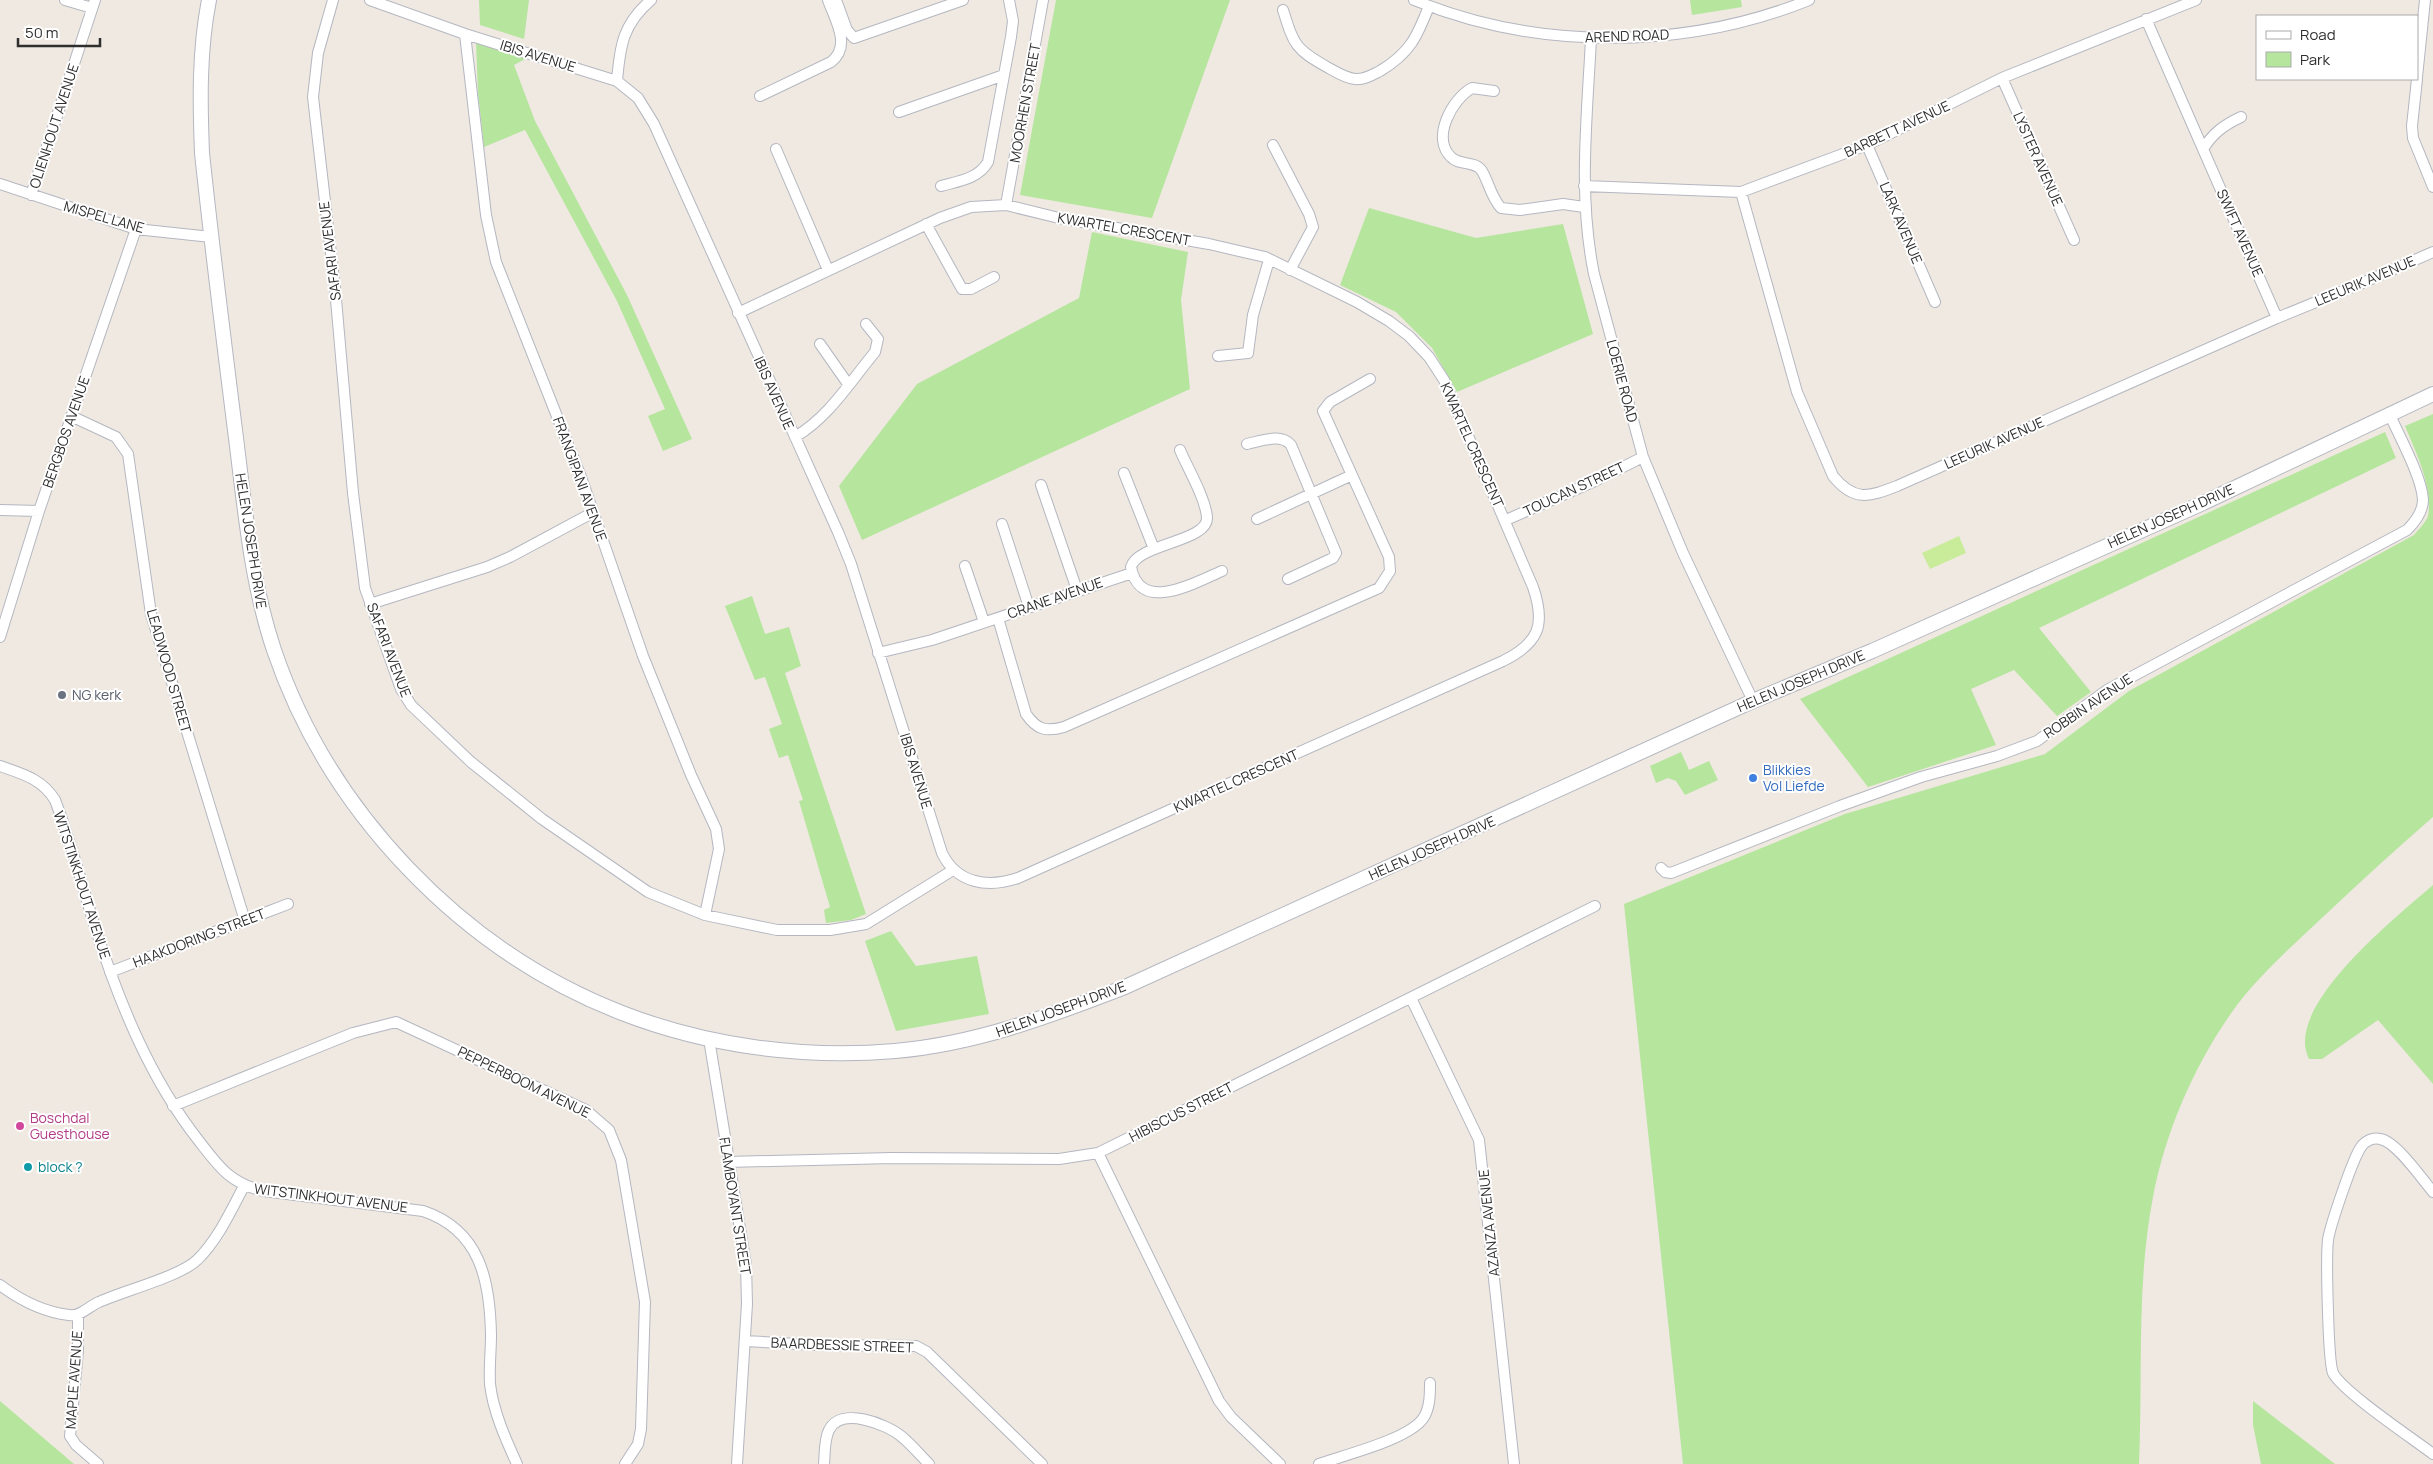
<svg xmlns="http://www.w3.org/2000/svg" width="2433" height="1464" viewBox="0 0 2433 1464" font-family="Manrope,sans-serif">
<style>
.green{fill:#b6e59e}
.pitch{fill:#c9ec9a}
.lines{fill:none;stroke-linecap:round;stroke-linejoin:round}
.street-casing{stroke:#b4b7c1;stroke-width:12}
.secondary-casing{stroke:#b4b7c1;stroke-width:16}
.street{stroke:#fff;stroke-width:10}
.secondary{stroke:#fff;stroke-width:14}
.worship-dot{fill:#6b7280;stroke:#fff;stroke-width:2}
.shop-dot{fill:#3f7fe0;stroke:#fff;stroke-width:2}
.hotel-dot{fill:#d1479c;stroke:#fff;stroke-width:2}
.culture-dot{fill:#0f9aa8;stroke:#fff;stroke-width:2}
.labels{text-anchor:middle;stroke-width:4;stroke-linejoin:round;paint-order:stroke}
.street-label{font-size:14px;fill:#2e2e2e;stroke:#fff}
.worship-label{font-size:14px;fill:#5b616d;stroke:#fff;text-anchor:start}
.shop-label{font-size:14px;fill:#366cbe;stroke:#fff;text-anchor:start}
.hotel-label{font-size:14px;fill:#b23c85;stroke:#fff;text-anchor:start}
.culture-label{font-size:14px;fill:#0d838f;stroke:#fff;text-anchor:start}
</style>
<rect width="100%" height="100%" fill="#efe9e1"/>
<path class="green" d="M479 0H529L524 39 480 25Z
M1056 0H1230L1152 218 1020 195Z
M1690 0H1741L1742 7 1692 15Z
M476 42 529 57 514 65 535 121 627 295 692 439 663 451 648 416 665 409 617 301 525 130 484 147 478 93Z
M1369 208 1476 238 1563 224 1593 334 1457 392 1432 348 1396 312 1340 285Z
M1092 232 1188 252 1181 300 1190 389 862 540 839 486 917 384 1079 298Z
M2433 414V817C2396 849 2360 882 2324 916 2294 944 2262 973 2237 1005 2196 1061 2166 1129 2153 1197 2136 1285 2143 1375 2139 1464H1683L1624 904 1845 814 2045 754 2129 691 2414 535C2419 529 2426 522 2428 516 2433 486 2416 453 2405 426Z
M2385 432 2396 458 2039 628 2091 692 2057 716 2014 670 1971 689 1996 745 1868 787 1800 699Z
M752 596 765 634 789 627 801 666 785 673 866 914 851 920 826 923 824 910 830 907 799 801 803 800 788 755 779 758 769 729 782 724 765 677 755 680 725 606Z
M1681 752 1689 770 1709 761 1718 780 1685 795 1676 781 1668 778 1656 783 1650 766Z
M2433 885V1084L2378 1020 2322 1059H2309C2282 1007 2398 916 2433 885Z
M891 931 916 966 977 956 989 1014 896 1031 865 941Z
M0 1401 74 1464H0Z
M2253 1401 2335 1464H2261L2253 1425Z"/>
<path class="pitch" d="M1959 536 1966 553 1930 569 1922 553Z"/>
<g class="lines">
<g class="street-casing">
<path id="street" d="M65 0 92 8
M333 0 318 53 313 97 335 288 353 493 365 588 401 689 411 705 471 762 542 819 648 892 705 915 777 930H830L866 924 953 870
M370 0 465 34 617 81 638 98 654 124 838 532 851 564 942 853C957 884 988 888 1018 878L1503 661C1539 643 1546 625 1533 587L1444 380 1429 357 1409 336 1389 321 1357 302 1265 257 1209 244 1059 218 1006 205 971 207 940 218 738 313
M836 0 847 30 854 38 963 0
M1414 0C1538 51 1685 50 1809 0
M1283 10C1294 45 1295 49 1327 67 1336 72 1345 78 1355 79 1364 80 1372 75 1380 71 1410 53 1417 37 1429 6
M2146 19 2277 318
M465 34 486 215 496 262 581 477 643 656 691 775 716 829 719 849 705 915
M1591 39C1587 118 1578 196 1594 274L1643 457 1683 553 1753 701
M2417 77 2425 0
M2002 78 2074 240
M2417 79 2412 126 2413 138 2433 187
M617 81C620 45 623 24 651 0
M1494 91 1472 88C1452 99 1431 138 1451 157 1459 166 1475 160 1482 171 1489 183 1491 197 1501 208L1520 210 1563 204 1584 207
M760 96 831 62C852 46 835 20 828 0
M899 112 1004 75
M1273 145 1309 214 1313 227 1290 270
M1867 145 1935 302
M776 149 828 270
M2203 149C2213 133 2224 125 2241 117
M0 184 136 229 211 237
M941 186C959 181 978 179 988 162L1011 37 1013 21 1009 0
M1584 186 1741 192 1867 145 2002 78 2196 0
M1741 192 1797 392 1833 476C1854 502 1869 497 1897 486L2277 318 2360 284 2433 252
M31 195 95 0
M1006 205 1043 0
M926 224 962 289H971L994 277
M820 344 848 384
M1218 356 1248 353 1253 315 1269 260
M71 416 116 437 128 454 151 614 245 921
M795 437C829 417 850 382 875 352L878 339 866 324
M1247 444C1261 441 1281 433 1291 445L1336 553 1333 558 1288 579
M1180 450C1188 469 1205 497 1207 517 1209 542 1138 543 1131 567 1140 615 1196 582 1222 571
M1124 473 1154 549
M1041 485 1077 590
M0 510 39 511
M1257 519 1352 475
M1506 520 1595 481 1643 457
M1002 524 1029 607
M965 566 984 622
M370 604 487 567 510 557 592 513
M998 618 1026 714C1037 730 1046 732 1064 727L1379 588 1390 571 1389 557 1323 411 1330 402 1370 379
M0 637 39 511 136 229
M878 653 932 640 1132 573
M0 766C23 774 42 779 55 800 71 842 82 885 95 927 119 1002 150 1079 199 1141 219 1167 230 1183 263 1191L423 1211C480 1230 490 1280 491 1335 491 1351 489 1368 490 1384 493 1411 506 1440 517 1464
M1661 868 1665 872 1671 873 1840 806 1921 777 1997 756 2037 741 2107 690 2407 530C2415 522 2423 512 2423 500 2422 477 2399 436 2389 413
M110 972 288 904
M1411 998 1479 1140 1514 1464
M709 1039 746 1265 747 1304 737 1464
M173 1106 353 1033 396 1022 586 1110 609 1130 621 1160 645 1302 641 1429 638 1444 625 1464
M1098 1153 1219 1401 1231 1417 1280 1464
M728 1162 892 1158 1059 1159 1098 1153 1595 906
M2433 1192C2422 1179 2396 1141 2380 1139 2373 1137 2365 1141 2361 1147 2353 1158 2330 1226 2328 1240 2326 1257 2328 1361 2333 1373 2343 1392 2412 1438 2433 1454
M0 1285C20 1300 44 1312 69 1315 80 1317 89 1306 99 1302 123 1291 181 1276 197 1260 217 1241 231 1211 244 1186
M78 1314V1351L70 1436 76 1445 98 1464
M745 1341 815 1345 916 1346 927 1352 1042 1464
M824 1464C825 1453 824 1440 829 1430 841 1406 886 1424 901 1436 911 1444 920 1455 929 1464
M1319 1464C1344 1455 1411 1439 1424 1417 1430 1407 1430 1394 1430 1383"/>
</g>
<g class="secondary-casing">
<path id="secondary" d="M209 0C199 51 200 102 202 153 212 248 224 343 236 438 245 509 251 582 274 650 329 812 462 951 622 1013 707 1046 804 1059 895 1051 976 1044 1050 1016 1125 987L1753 701 1872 651 2203 503 2433 394"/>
</g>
<use href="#street" class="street"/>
<use href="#secondary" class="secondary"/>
</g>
<circle class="worship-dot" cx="62" cy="695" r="5"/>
<circle class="shop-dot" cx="1753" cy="778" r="5"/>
<circle class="hotel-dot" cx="20" cy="1126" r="5"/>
<circle class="culture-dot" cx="28" cy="1167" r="5"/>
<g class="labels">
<g class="street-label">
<text transform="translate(1627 36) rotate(-2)" y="5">AREND ROAD</text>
<text transform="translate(538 56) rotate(17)" y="5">IBIS AVENUE</text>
<text transform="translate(1025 103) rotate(-80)" y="5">MOORHEN STREET</text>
<text transform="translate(54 126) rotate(-72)" y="5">OLIENHOUT AVENUE</text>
<text transform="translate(1897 129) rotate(-25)" y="5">BARBETT AVENUE</text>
<text transform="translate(2038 159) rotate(66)" y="5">LYSTER AVENUE</text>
<text transform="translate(104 217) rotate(16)" y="5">MISPEL LANE</text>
<text transform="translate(1901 223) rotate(67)" y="5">LARK AVENUE</text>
<text transform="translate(1124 229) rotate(10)" y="5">KWARTEL CRESCENT</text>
<text transform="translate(2240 233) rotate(66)" y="5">SWIFT AVENUE</text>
<text transform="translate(330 251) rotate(-97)" y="5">SAFARI AVENUE</text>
<text transform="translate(2365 281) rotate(-23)" y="5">LEEURIK AVENUE</text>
<text transform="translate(1622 381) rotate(75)" y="5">LOERIE ROAD</text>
<text transform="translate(774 393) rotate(66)" y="5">IBIS AVENUE</text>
<text transform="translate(66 432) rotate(-71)" y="5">BERGBOS AVENUE</text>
<text transform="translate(1994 443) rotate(-24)" y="5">LEEURIK AVENUE</text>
<text transform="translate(1472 445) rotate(66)" y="5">KWARTEL CRESCENT</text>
<text transform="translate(580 479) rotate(70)" y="5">FRANGIPANI AVENUE</text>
<text transform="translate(1574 489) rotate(-25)" y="5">TOUCAN STREET</text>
<text transform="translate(2171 516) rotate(-24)" y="5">HELEN JOSEPH DRIVE</text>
<text transform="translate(251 541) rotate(81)" y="5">HELEN JOSEPH DRIVE</text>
<text transform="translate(1055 598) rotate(-19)" y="5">CRANE AVENUE</text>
<text transform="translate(389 650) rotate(69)" y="5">SAFARI AVENUE</text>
<text transform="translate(169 671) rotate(74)" y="5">LEADWOOD STREET</text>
<text transform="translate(1801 681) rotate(-23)" y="5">HELEN JOSEPH DRIVE</text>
<text transform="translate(2088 706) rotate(-34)" y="5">ROBBIN AVENUE</text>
<text transform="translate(916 771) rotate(73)" y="5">IBIS AVENUE</text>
<text transform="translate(1236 781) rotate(-24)" y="5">KWARTEL CRESCENT</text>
<text transform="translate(1432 848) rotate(-24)" y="5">HELEN JOSEPH DRIVE</text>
<text transform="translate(82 885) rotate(72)" y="5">WITSTINKHOUT AVENUE</text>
<text transform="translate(199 938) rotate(-21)" y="5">HAAKDORING STREET</text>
<text transform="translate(1061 1009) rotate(-20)" y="5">HELEN JOSEPH DRIVE</text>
<text transform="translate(524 1082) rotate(26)" y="5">PEPPERBOOM AVENUE</text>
<text transform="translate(1181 1112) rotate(-27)" y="5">HIBISCUS STREET</text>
<text transform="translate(331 1198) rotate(7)" y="5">WITSTINKHOUT AVENUE</text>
<text transform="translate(735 1206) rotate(81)" y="5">FLAMBOYANT STREET</text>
<text transform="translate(1489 1223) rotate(-96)" y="5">AZANZA AVENUE</text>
<text transform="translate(842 1345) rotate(2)" y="5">BAARDBESSIE STREET</text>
<text transform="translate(74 1380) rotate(-86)" y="5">MAPLE AVENUE</text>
</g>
<g class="worship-label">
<text x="72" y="700">NG kerk</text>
</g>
<g class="shop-label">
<text x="1763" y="775">Blikkies<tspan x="1763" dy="16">Vol Liefde</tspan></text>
</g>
<g class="hotel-label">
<text x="30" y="1123">Boschdal<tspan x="30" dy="16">Guesthouse</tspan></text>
</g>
<g class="culture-label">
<text x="38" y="1172">block ?</text>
</g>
</g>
<rect x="2256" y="15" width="162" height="65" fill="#ffffff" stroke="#ababab"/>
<rect x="2266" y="31" width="25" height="8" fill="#ffffff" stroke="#ababab"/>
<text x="2300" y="40" font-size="15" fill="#2e2e2e">Road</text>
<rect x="2266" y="52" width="25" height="15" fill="#b6e59e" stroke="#ababab"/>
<text x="2300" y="65" font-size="15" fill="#2e2e2e">Park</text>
<path d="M18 38v8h82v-8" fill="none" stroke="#2e2e2e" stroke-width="2.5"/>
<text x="25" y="38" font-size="15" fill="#2e2e2e" stroke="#ffffff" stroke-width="4" paint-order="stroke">50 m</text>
</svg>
